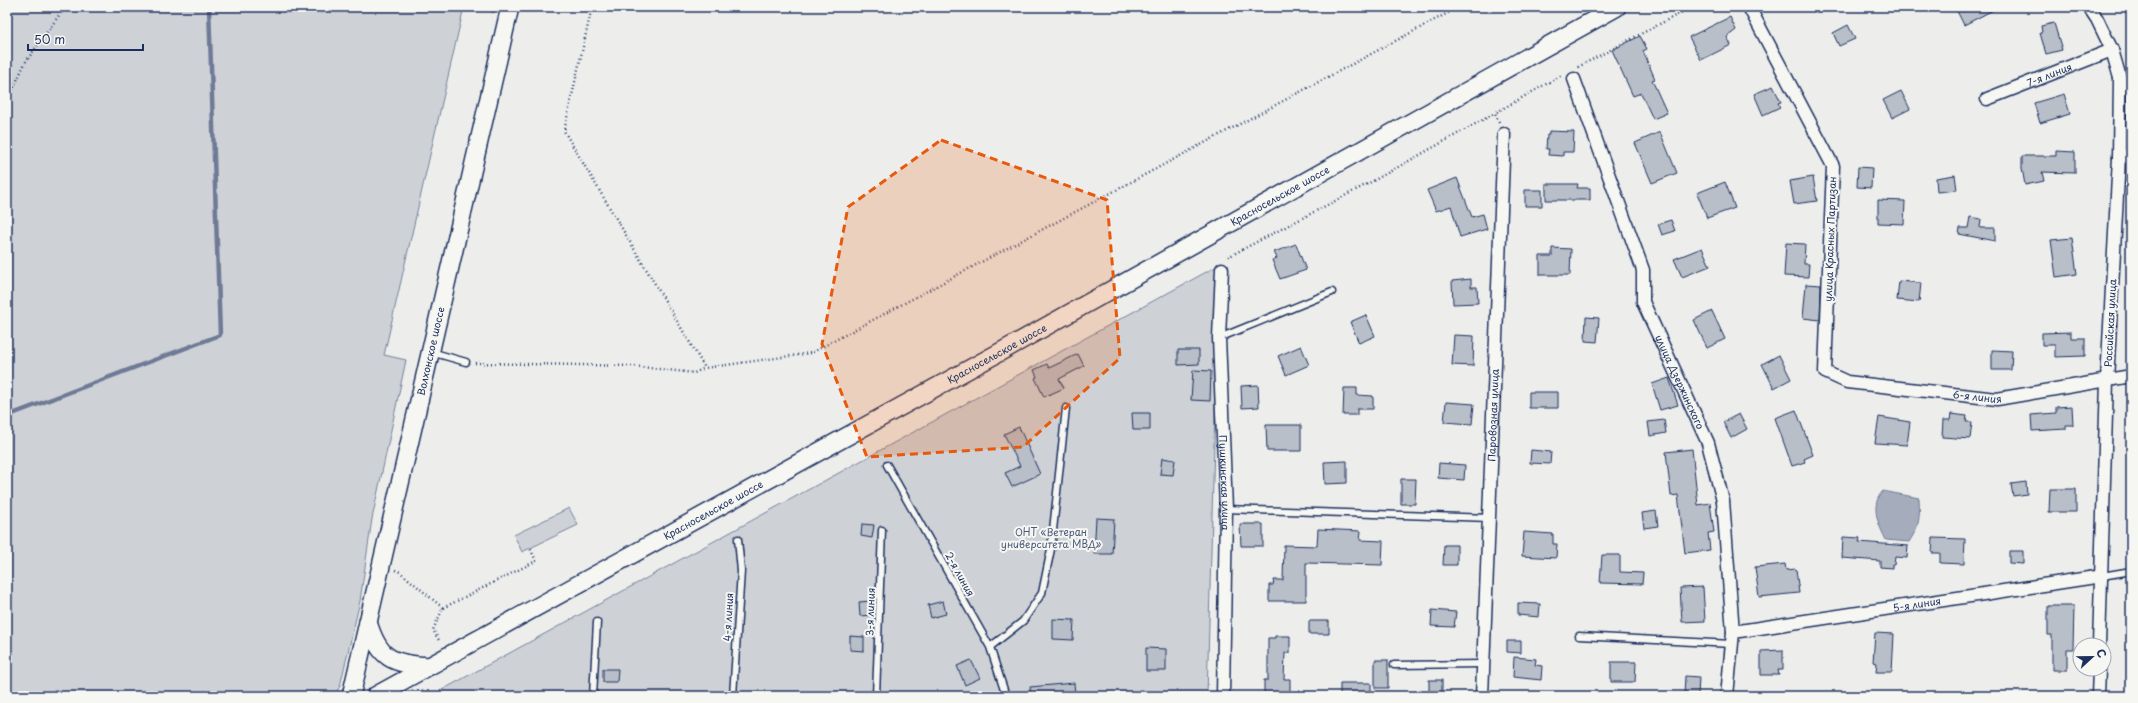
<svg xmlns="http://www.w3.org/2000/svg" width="2138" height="703" viewBox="0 0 2138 703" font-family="'Playpen Sans',sans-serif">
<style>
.green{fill:#ced2d7;stroke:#74809a}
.water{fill:#a5acbc;stroke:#6e7a96}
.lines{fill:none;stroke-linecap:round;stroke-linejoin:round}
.stream{stroke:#6e7a96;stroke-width:4.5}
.building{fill:#b9bfc8;stroke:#1b2f5e}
.service-casing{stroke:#1b2f5e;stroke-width:9}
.minor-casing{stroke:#1b2f5e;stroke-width:15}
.secondary-casing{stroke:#1b2f5e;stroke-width:20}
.path{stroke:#1b2f5e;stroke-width:2.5;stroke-dasharray:1 3;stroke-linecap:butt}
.service{stroke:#f6f6f2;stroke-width:6}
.minor{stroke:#f6f6f2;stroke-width:12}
.secondary{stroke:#f6f6f2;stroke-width:17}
.marked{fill:#e8590c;fill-opacity:0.2;stroke:#e8590c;stroke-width:3;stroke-dasharray:8 5;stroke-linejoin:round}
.labels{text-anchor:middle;stroke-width:4;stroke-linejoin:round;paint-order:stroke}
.street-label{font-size:10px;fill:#1b2f5e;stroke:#f6f6f2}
.park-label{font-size:10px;fill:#48587c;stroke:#f6f6f2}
</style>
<rect width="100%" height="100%" fill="#edeeec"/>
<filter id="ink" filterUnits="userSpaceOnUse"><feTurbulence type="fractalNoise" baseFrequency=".025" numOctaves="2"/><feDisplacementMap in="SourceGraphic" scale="8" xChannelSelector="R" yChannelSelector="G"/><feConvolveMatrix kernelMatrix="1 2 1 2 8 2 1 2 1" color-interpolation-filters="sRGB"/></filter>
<g filter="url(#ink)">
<path class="green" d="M7 7H464L384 355 406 360 372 519 360 601 340 686 334 696H7Z
M1219 265 1207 696H431Z
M569 508 578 525 522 552 514 535Z"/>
<path class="water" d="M1883 491 1919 498C1920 518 1920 525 1909 542L1886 540C1879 526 1869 505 1883 491Z"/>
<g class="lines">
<path class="stream" d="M7 416 220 335 209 7"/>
</g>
<path class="building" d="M1955 7H1999L1964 25Z
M1730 17 1736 30 1727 37 1731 45 1701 60 1689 37Z
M2054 23 2062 50 2046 54 2040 33 2042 32 2041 26Z
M1848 25 1855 39 1839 46 1833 33Z
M1640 36 1647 49 1643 51 1655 79 1652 80 1667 113 1653 119 1641 93 1633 96 1612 50Z
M1773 86 1781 102 1778 103 1780 107 1763 115 1754 94Z
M1901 91 1910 109 1892 118 1883 100Z
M2064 94 2070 114 2040 123 2034 103Z
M1549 131 1574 132 1573 152H1563V156L1548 155 1549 149H1546L1547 135H1549Z
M1660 132 1677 173 1652 183 1635 143Z
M2056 151 2075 152V173L2042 172 2044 181 2025 185 2022 168V156H2056Z
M1858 167 1872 168 1871 188 1857 187Z
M1955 175 1957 190 1937 192 1936 178Z
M1813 177 1817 201 1794 204 1790 181Z
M1457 178 1472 217 1483 214 1487 229 1460 237 1451 206 1436 211 1427 190Z
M1725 182 1735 208 1707 218 1697 193Z
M1546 184H1578L1577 188H1590V200H1546Z
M1525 190H1542V206H1525Z
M1878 200 1905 201 1904 224 1878 223Z
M1970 217 1981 219 1980 228H1995V241L1959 234 1960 228H1968Z
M1671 220 1675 231 1662 235 1658 224Z
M2072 238 2077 274 2056 277 2051 240Z
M1786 243 1805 244 1804 264H1809L1808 277 1784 276Z
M1296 244 1306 270 1280 279 1272 260 1277 258 1274 252Z
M1552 248 1571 249 1570 275H1540V256H1552Z
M1702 248 1710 266 1682 277 1674 259Z
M1471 279V287H1477L1478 303 1453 304 1452 281Z
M1899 281 1921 283 1919 302 1897 300Z
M1806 284 1821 285 1820 320 1803 318Z
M1712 311 1725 339 1707 348 1694 320Z
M1366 315 1375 336 1359 343 1350 322Z
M1586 317 1599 318 1597 342 1585 341Z
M2071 332V338H2085V356L2055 357V345H2042V333Z
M1454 335 1474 336 1473 366 1452 365Z
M1301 346 1309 365 1286 375 1278 356Z
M1178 350H1199V364L1178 365Z
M1992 350 2012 351 2011 370H1992Z
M1078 354 1084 366 1059 379 1064 388 1044 397 1035 378 1037 377 1034 370 1047 364 1049 368Z
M1779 355 1791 379 1774 388 1762 364Z
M1193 370 1211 371 1210 401 1191 400Z
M1669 378 1678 405 1660 410 1652 384Z
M1258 385 1259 407 1242 408 1241 386Z
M1344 388H1357V395L1373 396V409H1357V415H1343Z
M1529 392H1558V408H1529Z
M1446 402 1474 404 1472 424 1444 422Z
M2072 406 2073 425H2066V429L2032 431 2031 415 2056 413V407Z
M1796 410 1813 455 1804 459 1805 462 1792 466 1775 418Z
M1132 413H1150V430H1133Z
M1739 414 1747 429 1731 438 1723 422Z
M1951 414 1967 416 1966 422H1972L1970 439 1942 437 1943 420H1950Z
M1879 417 1910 422 1907 445 1875 443Z
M1664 420 1666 433 1650 436 1648 422Z
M1266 425H1301V451H1267Z
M1019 427 1040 474 1012 487 1005 473 1020 466 1004 434Z
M1692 449 1698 505 1710 503 1714 532 1708 533 1710 550 1685 553 1678 495 1671 496 1666 452Z
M1531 450 1551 452 1550 464 1530 463Z
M1162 458 1175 460 1173 475 1160 474Z
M1347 461V483L1325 484 1324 462Z
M1439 463 1465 465 1464 480 1438 478Z
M1401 479H1416L1415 504H1401Z
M2026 482 2027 494 2013 496 2011 484Z
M2050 489H2076V512H2049Z
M1656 511 1658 526 1644 528 1642 513Z
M1096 518 1114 519 1112 554H1094Z
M862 524 874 525 872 538 861 536Z
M1240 524H1263V546H1241Z
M1318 529 1361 531 1360 540 1383 541 1382 565 1306 563V601H1269V585H1273L1274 580H1283L1284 545 1317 546Z
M1524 532 1553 534V544H1557L1556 558 1522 556Z
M1843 537 1860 538 1859 542 1908 546 1907 558 1895 557 1894 565 1892 564V568L1880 567V561L1842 558Z
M1933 538 1965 539 1964 564 1940 563V553H1932Z
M1444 545H1457V565H1443Z
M2009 551H2023V564L2009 563Z
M1602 555H1620V572L1643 573 1642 584 1600 583Z
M1785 564 1786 570 1796 569 1799 593 1759 597 1755 567Z
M1703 587 1705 621 1682 622 1680 588Z
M871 601 873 615 860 616 859 602Z
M943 601 946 614 931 618 928 605Z
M1518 603 1540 604 1539 617 1518 615Z
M2048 606H2074L2073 649H2067V670H2052V635H2048Z
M1432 610 1456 612 1454 627 1431 626Z
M1053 619 1074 620 1073 640 1053 639Z
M1309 621H1329V634H1309Z
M1875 633 1894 634 1892 672H1876L1877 663 1873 662Z
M850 636 864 637V651L850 650Z
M1275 636H1290V653H1285L1284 679H1290V696H1270V694H1264V680H1268V638H1275Z
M1507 641H1521V653L1507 652Z
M1146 648 1166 649V671H1146Z
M1783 650V670H1778L1779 675H1761V651Z
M1514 657 1536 659 1535 665 1542 666 1541 680 1513 677Z
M971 660 980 678 965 685 957 666Z
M1375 660H1388V688H1375Z
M1611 662H1636L1635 682H1611Z
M603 669H618L617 682H603Z
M1685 676 1699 677 1698 696H1684Z
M1429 680H1442V696H1429Z
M1074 683 1075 696H1031L1030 687Z
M1340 683H1371V696H1340Z"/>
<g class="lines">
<g class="service-casing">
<path id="service" d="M1219 338 1332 292
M431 352 466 362
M887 465 990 647 1006 696
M1226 509 1490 518
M2102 576 2131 571
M1579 636 1732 644
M990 647 1023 621 1042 593 1051 549 1066 408
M1394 665 1484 664
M593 696 597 622
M733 696 741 571 738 539
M876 696 882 530"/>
</g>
<g class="minor-casing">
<g id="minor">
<path id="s1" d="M1749 7 1833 166 1825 372 1847 382 1997 399 2131 376"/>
<path d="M2089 7 2097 19 2112 50 2120 78 2119 158 2107 381 2099 645"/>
<path id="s2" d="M1574 79 1643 270V302L1708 443 1723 501 1733 632 1727 696"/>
<path id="s3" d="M1987 99 2112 50"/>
<path d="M2119 158 2131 155"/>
<path id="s4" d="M1222 269 1219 338 1226 509 1223 696"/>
<path id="s5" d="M1733 632 2102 576"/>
<path id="s6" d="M1482 696 1504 134"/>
<path d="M2098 696 2099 669"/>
</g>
</g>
<g class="secondary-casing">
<g id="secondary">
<path d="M368 622C379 659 392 664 429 666"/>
<path id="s7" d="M351 696 510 7"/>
<path id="s8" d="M375 696 1011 346 1617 7"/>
</g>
</g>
<path class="path" d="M477 7 494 12
M592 7 564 131 705 368 811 353 1459 7
M1578 67 1692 7
M7 102 25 63 65 7
M1499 122 1495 113 1562 75
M1228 257 1373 181 1495 113
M475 363 633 366 694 373 705 368
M395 570 400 572 443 608 433 630 440 642
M443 608 536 561 530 548"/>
<use href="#service" class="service"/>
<use href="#minor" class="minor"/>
<use href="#secondary" class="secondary"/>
</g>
</g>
<path class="marked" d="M941 140 1107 200 1120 358 1023 447 867 457 822 344 848 207Z"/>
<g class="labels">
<g class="street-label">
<text dy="4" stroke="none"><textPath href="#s3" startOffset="67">7-я линия</textPath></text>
<text dy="4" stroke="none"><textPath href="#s8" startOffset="1034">Красносельское шоссе</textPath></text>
<text transform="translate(1830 239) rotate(-88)" y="4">улица Красных Партизан</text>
<text transform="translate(2110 323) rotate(-87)" y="4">Российская улица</text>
<text dy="4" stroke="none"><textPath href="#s7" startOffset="354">Волхонское шоссе</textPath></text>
<text dy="4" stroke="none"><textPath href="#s8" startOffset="710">Красносельское шоссе</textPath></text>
<text dy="4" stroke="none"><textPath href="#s2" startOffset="323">улица Дзержинского</textPath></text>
<text dy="4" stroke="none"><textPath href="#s1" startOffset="541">6-я линия</textPath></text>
<text dy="4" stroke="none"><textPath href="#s6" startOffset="281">Паровозная улица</textPath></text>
<text dy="4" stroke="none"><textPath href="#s4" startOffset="214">Пушкинская улица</textPath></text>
<text dy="4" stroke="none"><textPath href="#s8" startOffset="386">Красносельское шоссе</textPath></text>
<text transform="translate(960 574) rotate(61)" y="4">2-я линия</text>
<text dy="4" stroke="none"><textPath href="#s5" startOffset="186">5-я линия</textPath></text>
<text transform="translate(870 612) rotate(-88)" y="4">3-я линия</text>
<text transform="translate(728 617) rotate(-87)" y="4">4-я линия</text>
</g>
<g class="park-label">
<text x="1051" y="536">ОНТ «Ветеран<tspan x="1051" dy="12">университета МВД»</tspan></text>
</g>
</g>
<rect width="2138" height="703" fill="none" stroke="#f6f6f2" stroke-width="24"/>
<rect x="12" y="12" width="2114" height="679" fill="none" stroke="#1b2f5e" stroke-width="1.5" filter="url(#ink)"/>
<g transform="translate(2092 657) rotate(68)"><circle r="19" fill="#f6f6f2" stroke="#9ea6b7"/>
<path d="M0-3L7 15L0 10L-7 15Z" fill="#1b2f5e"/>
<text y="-6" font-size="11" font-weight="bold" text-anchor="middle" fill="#1b2f5e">С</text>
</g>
<path d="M28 44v6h115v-6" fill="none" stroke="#1b2f5e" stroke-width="2"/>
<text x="34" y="44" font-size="12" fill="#1b2f5e" stroke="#f6f6f2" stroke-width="3" paint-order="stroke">50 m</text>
</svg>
